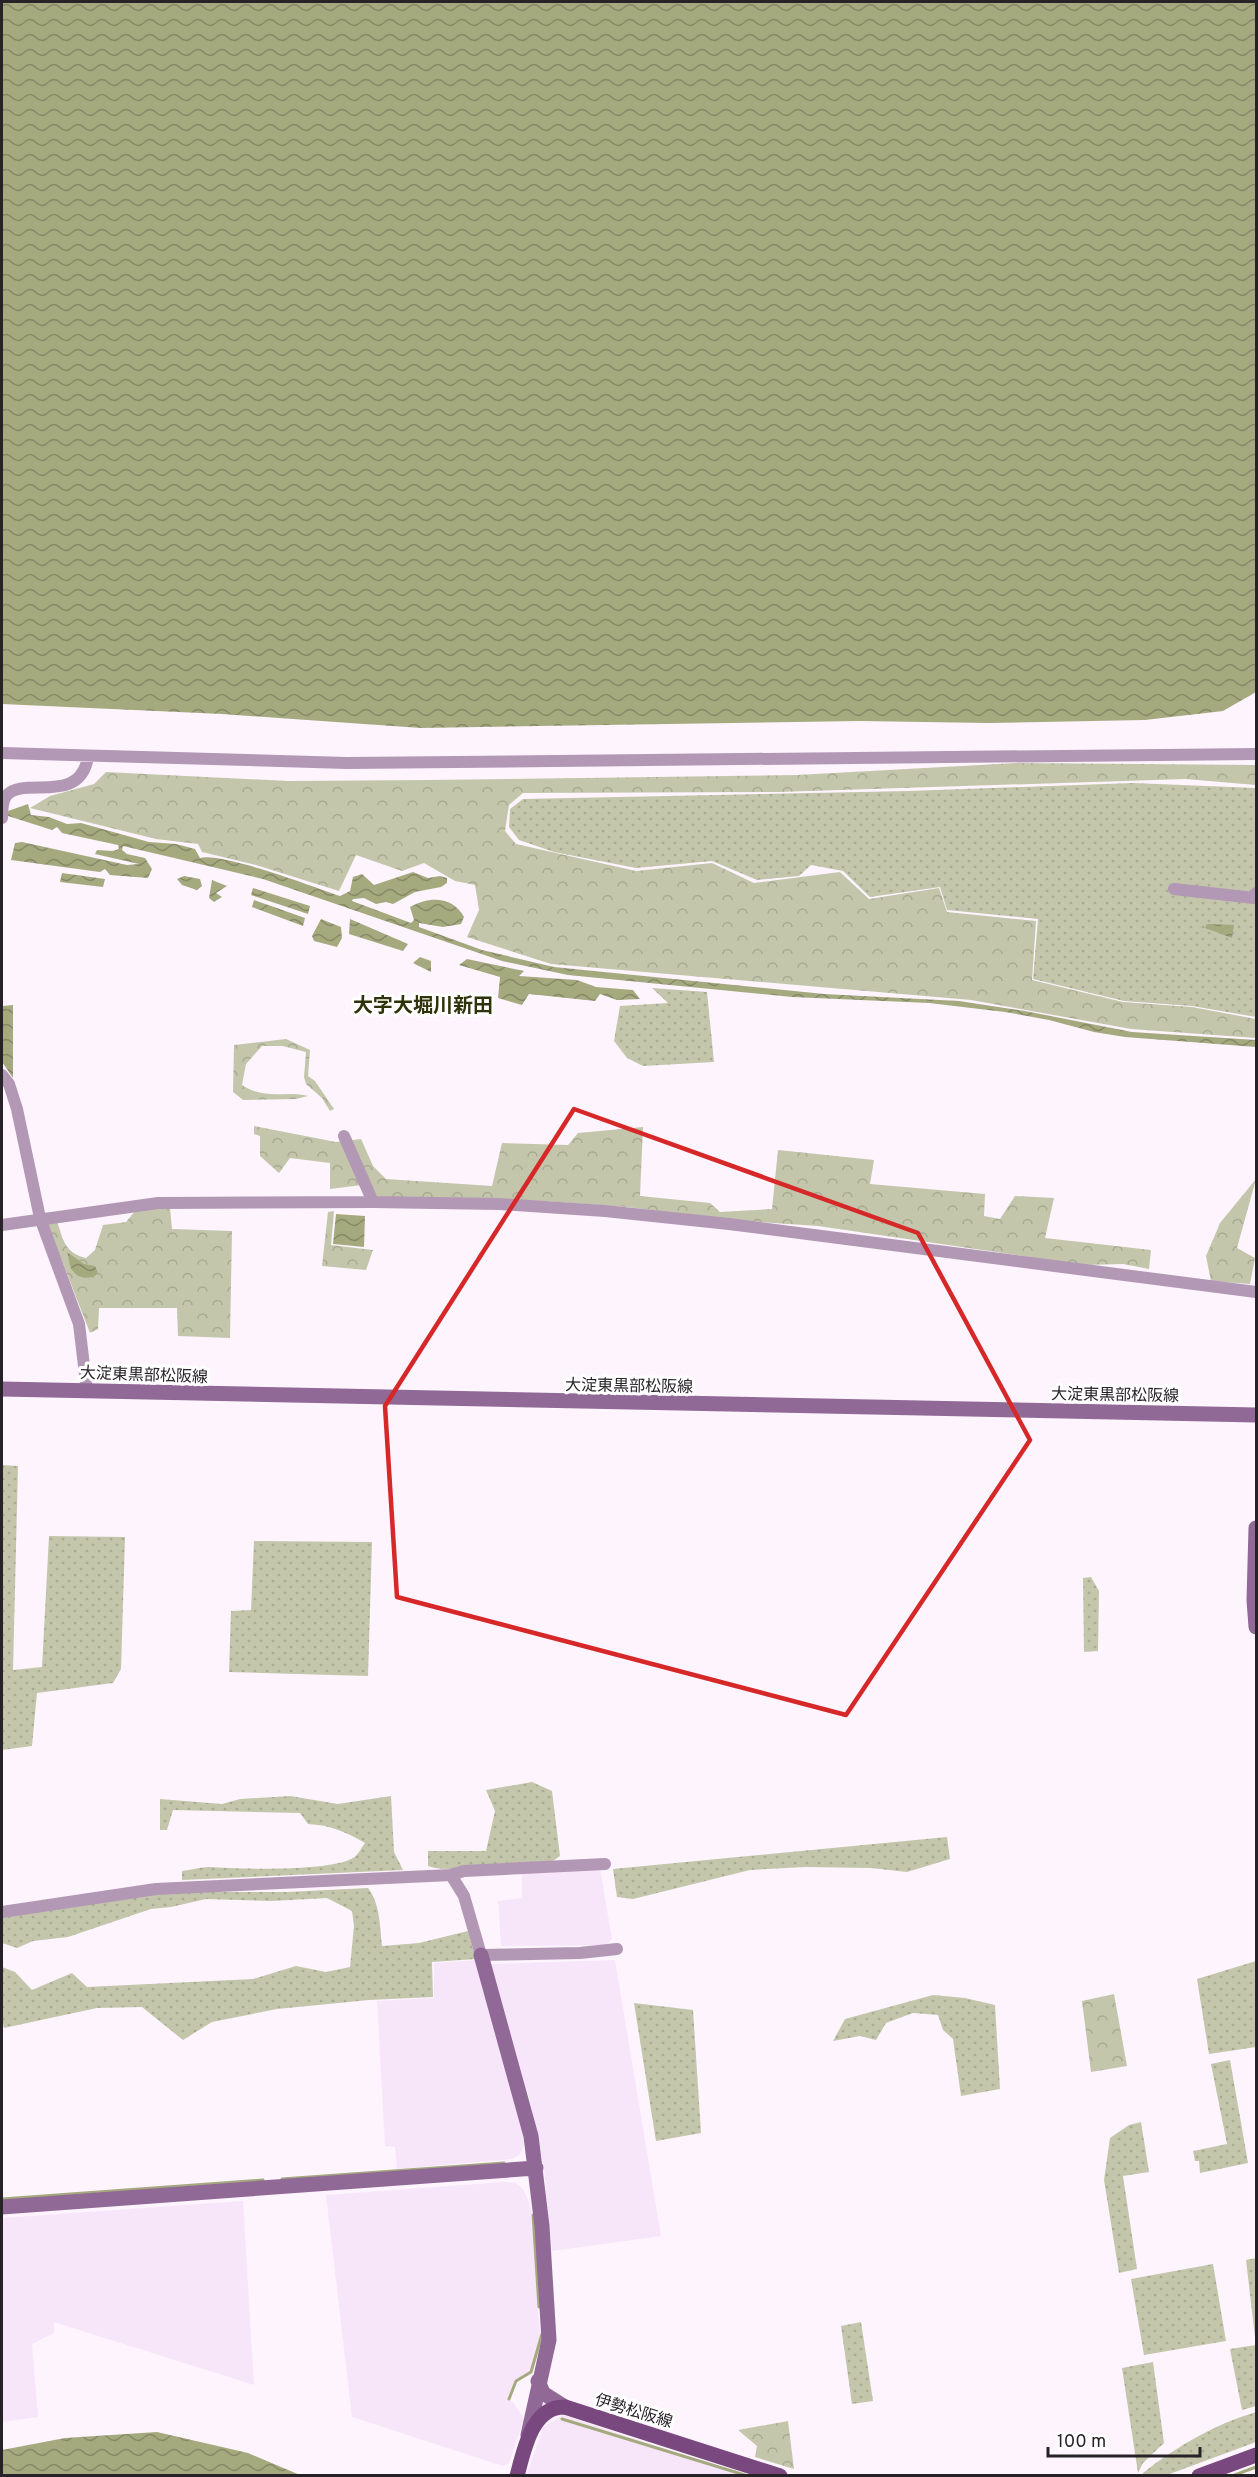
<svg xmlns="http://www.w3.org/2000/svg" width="1258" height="2477" viewBox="0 0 1258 2477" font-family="Overpass,'Noto Sans JP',sans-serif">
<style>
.built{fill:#f7e6f9}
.grass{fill:url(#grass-dots)}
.forest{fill:url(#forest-crowns)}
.water{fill:url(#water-waves)}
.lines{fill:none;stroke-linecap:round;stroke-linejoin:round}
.stream{stroke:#a5a97e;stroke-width:3}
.street{stroke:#b398b6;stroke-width:12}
.secondary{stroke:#916996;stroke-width:15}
.primary{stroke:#78487e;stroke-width:15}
.marked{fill:none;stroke:#d62828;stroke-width:4.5;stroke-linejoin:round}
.labels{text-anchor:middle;stroke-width:6;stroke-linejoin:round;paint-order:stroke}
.street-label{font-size:16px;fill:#262227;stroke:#fff}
.quarter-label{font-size:20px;font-weight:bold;fill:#303309;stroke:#fff}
</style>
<defs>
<pattern id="grass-dots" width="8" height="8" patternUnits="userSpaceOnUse" patternTransform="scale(1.5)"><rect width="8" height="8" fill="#c3c6aa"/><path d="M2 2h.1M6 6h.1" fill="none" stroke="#a7aa92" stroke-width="1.8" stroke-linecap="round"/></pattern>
<pattern id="forest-crowns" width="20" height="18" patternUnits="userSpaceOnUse" patternTransform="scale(1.5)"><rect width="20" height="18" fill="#c3c6aa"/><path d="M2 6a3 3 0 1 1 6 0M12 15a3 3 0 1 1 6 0" fill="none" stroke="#a7aa92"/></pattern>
<pattern id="water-waves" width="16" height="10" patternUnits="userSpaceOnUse" patternTransform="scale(1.5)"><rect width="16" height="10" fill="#a5a97e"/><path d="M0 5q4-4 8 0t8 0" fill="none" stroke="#868967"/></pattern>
</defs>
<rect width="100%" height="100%" fill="#fdf4fe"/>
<path class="built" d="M600 1868 612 1939 606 1945 501 1946 498 1901 522 1898V1873Z
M477 1960 525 2137 524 2145 520 2154 512 2159 397 2169 395 2147 385 2146 377 2001 434 1998V1963Z
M615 1960 661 2236 552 2251 544 2168 531 2105 491 1964Z
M505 2182 516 2183 523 2189 530 2204 540 2337 530 2370 515 2380 507 2399 513 2402 524 2419 509 2463 503 2466 352 2417 326 2195Z
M243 2201 254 2385 54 2322V2333L32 2344 38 2417 2 2422V2218Z
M563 2415 744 2475 527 2474 543 2427Z"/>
<path class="grass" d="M1133 783 1256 788V1017L1192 1006 1124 1001 1033 979 1038 919 947 910 940 887 870 897 843 871 811 865 799 876 757 880 712 861 636 868 554 852 519 840 509 827 510 809 523 799 909 791Z
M652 988 707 992 714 1062 643 1066 627 1058 614 1041 620 1006 668 1003Z
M2 1465 18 1466 13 1670 42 1667 49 1536 125 1537 121 1669 113 1683 37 1693 32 1746 2 1750Z
M254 1541 372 1542 368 1676 229 1672 231 1611 251 1610Z
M1091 1577 1099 1591 1098 1651 1084 1652 1083 1578Z
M532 1782 552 1791 560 1856 550 1863C525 1864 447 1874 428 1866V1851H486L495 1811 486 1790Z
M290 1796 338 1804 391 1796 394 1852 403 1870 182 1880V1871C191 1870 200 1867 209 1867 239 1869 329 1872 353 1858 358 1855 362 1847 365 1843 346 1832 330 1825 308 1824L300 1813 173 1810 167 1830H160V1799L222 1804 240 1799Z
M947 1837 950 1859 907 1872 871 1868 805 1867 750 1870 633 1899 617 1897 613 1869Z
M368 1888C380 1903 380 1927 382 1946L419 1943 468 1931 476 1959 432 1962 433 1997 369 2000 277 2009 212 2022 183 2040 142 2007 97 2008 4 2028 2 2019V1967L15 1972 32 1990 72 1973 87 1987 253 1979 296 1966 326 1972 350 1967 354 1926 352 1911 327 1898 271 1901 206 1899 171 1907 151 1909 68 1937 33 1941 17 1948 2 1943V1917L160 1892H287Z
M1256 1961V2047L1209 2054 1197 1979Z
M933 1995 965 1998 995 2005 1000 2089 961 2096 953 2039 943 2030 938 2015 913 2013 886 2023 876 2040 860 2036 833 2041 845 2019Z
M634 2003 693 2010 701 2133 656 2141Z
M1230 2060 1248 2163 1200 2173 1199 2161H1195L1193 2151 1227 2144 1211 2064Z
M1141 2122 1149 2172 1123 2176 1137 2269 1119 2273 1104 2180 1110 2138 1129 2125Z
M1256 2258V2336L1255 2337 1246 2260Z
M1213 2264 1226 2341 1144 2355 1131 2279Z
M861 2322 873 2401 852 2404 841 2326Z
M1256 2345V2406L1242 2410 1230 2349Z
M1153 2362 1164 2443 1143 2463 1138 2473 1122 2368Z
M1256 2412V2442L1167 2475H1143V2473C1177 2446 1215 2424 1256 2412Z"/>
<path class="forest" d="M1016 763 1256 765V785L1185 779 778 792 523 793 509 805 505 831 516 844 636 871 712 863 754 883 840 872 869 899 939 888 947 912 1036 921 1032 980 1123 1002 1192 1007 1256 1019V1038L1131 1029 971 1000 551 964 467 937 479 910 475 885 455 881 424 863 402 871 356 855 339 891 256 865 202 852 198 844 156 839 30 808 50 796 94 784 106 772 289 781 431 780 797 775Z
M286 1039 310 1050 308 1076 315 1081 334 1109 330 1111 322 1098 306 1084 304 1077 306 1052 283 1046H262L246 1064 242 1085C266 1101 286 1090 308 1096L296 1099 243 1100 233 1092 234 1045Z
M254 1126 336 1142 361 1139 373 1166 386 1179 492 1186 502 1143 568 1145 578 1133 643 1127 640 1196 710 1203 720 1212 772 1209 778 1150 874 1160 870 1184 985 1194 984 1216 1000 1219 1015 1196 1054 1198 1045 1238 1151 1250 1149 1269 1123 1264 1084 1265 818 1226 731 1220 627 1207 543 1201 378 1198 370 1184 330 1189V1163L290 1158 279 1173 260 1156V1136L254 1134Z
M1256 1179 1237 1248 1255 1258 1250 1284 1211 1281 1206 1256 1220 1223Z
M170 1208 172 1229 232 1231 230 1338 178 1336 177 1308H99L98 1329 90 1333 47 1222 57 1221C63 1240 65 1253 86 1258L95 1250 103 1225 126 1222 136 1210Z
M334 1211 331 1245 373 1250 366 1270 322 1266 328 1212Z
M1114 1994 1127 2066 1091 2072 1082 2001Z
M788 2421 794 2469 755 2457 757 2446 738 2430Z"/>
<path class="water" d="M2 2H1256V692L1223 711 1145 720 989 723 859 721 421 728 222 714 2 704Z
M28 804 31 815 49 817 67 824 81 823 149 842 176 844 195 849 200 858C222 852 314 887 340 896L350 891 353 877 362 874 374 885 413 872 428 878 440 876 447 878V883L441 887 415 892 393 904 386 902 376 904 364 898 353 899 352 901 411 923 414 920 410 907C429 896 453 896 464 917L461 924 443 927 419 923V927L482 950 554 967 824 994 959 1001 1025 1011 1132 1032 1256 1040V1047L1125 1037 1094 1032 1049 1020 1005 1012 929 1003 792 997 568 975 502 961 263 879 123 846 122 850 127 854 145 858 152 869 148 878 110 875 105 869 100 872 11 860 15 843 22 842 127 865 139 864 95 854 97 850 113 851 119 849 118 845 62 833 57 827 52 830 8 816V811Z
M62 873 105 879 103 887 60 882Z
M184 876 200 879 202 886 197 890 182 885 177 879Z
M212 880 227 886 216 893 222 897 214 902 209 898Z
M253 888 310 906 308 914 251 895Z
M254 900 305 918 303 926 252 907Z
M321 919 341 927 342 938 337 947 314 941 312 936Z
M350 919 408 944 403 951 349 934Z
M1207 924 1234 925 1232 938 1205 928Z
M420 957 431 961V972L413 963Z
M467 959 524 971 519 976 577 980 596 987 633 990 640 999 617 1000 600 994 595 1001 529 994 522 1005 498 998 500 977 459 965Z
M13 1005V1078L2 1062V1010L3 1006Z
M336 1214 365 1216 364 1247 333 1244Z
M67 1252 84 1264 95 1266 98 1273C91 1281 76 1279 71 1268 69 1264 69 1257 67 1252Z
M157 2432 248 2453 300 2475H2V2450L65 2438Z"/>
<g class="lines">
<path class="stream" d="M282 2179 504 2163
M2 2199 263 2180
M533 2215 539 2307
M509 2399 516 2381 531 2372 542 2334
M562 2419 748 2476
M1232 2476 1256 2467"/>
<path class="street" d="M2 753 347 763 1256 754
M2 818C2 810 2 801 7 795 24 776 80 806 88 757
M1174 889 1254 898 1256 893
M2 1075 9 1084 17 1109 40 1218 79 1324 87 1391
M344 1136 373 1202
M2 1225 158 1203 373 1202 499 1204 605 1211 729 1224 1256 1292
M451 1875 464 1896 481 1955 580 1953 617 1949
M2 1912 156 1889 451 1875 464 1871 605 1864"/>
<path class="secondary" d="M2 1389 1256 1415
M1256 1528 1254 1600 1256 1627
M481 1955 531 2136 542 2226 549 2340 528 2435
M2 2207 536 2168
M538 2381 543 2393 565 2407"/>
<path class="primary" d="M517 2476C524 2450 532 2406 565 2407L780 2476
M1199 2476 1256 2455"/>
</g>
<path class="marked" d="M574 1109 918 1233 1030 1440 846 1715 397 1597 385 1406Z"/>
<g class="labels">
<g class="street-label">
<text transform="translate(144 1374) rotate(2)" y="6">大淀東黒部松阪線</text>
<text transform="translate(629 1385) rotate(1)" y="6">大淀東黒部松阪線</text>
<text transform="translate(1115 1394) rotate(1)" y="6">大淀東黒部松阪線</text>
<text transform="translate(634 2410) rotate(17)" y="6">伊勢松阪線</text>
</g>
<g class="quarter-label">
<text x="423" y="1012">大字大堀川新田</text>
</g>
</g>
<rect width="1258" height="2477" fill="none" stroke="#262227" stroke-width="6"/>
<path d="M1048 2447v9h152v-9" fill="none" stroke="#262227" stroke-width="3"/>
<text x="1057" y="2447" font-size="18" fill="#262227" stroke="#ffffff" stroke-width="4.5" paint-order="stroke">100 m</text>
</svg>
